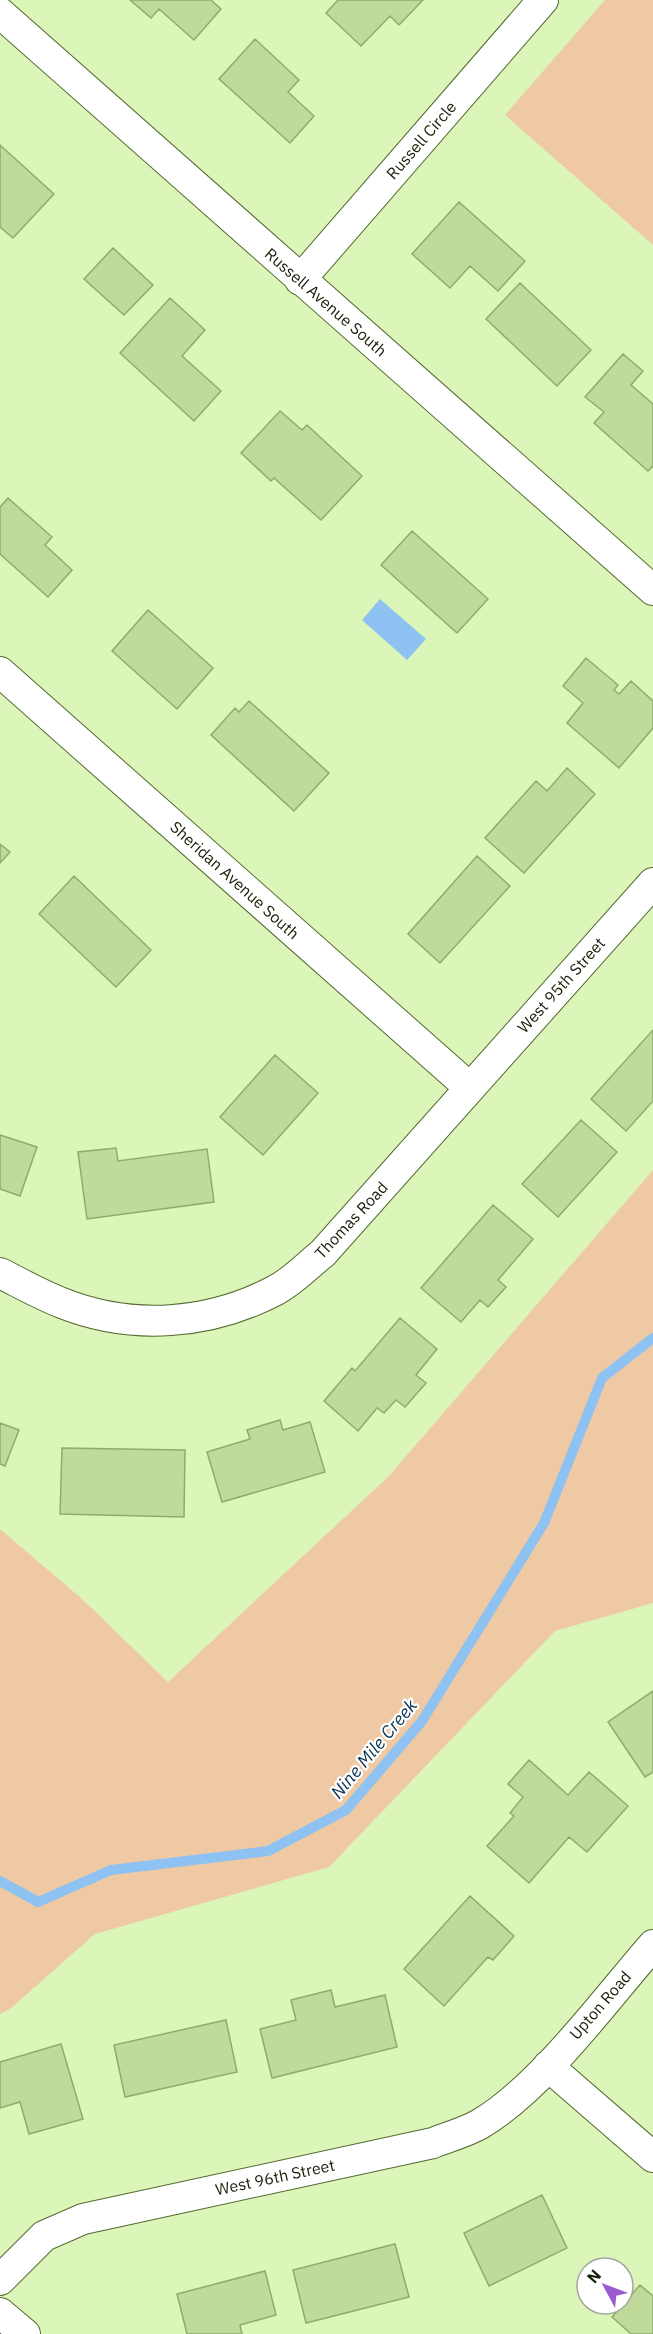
<svg xmlns="http://www.w3.org/2000/svg" width="653" height="2334" viewBox="0 0 653 2334" font-family="'IBM Plex Sans',sans-serif">
<style>
.green{fill:#eec9a3}
.water{fill:#8dc2f3}
.lines{fill:none;stroke-linecap:round;stroke-linejoin:round}
.stream{stroke:#8dc2f3;stroke-width:10}
.building{fill:#bfda9a;stroke:#91aa6f;stroke-width:1.5}
.minor-casing{stroke:#546a31;stroke-width:32}
.minor{stroke:#fff;stroke-width:30}
.labels{text-anchor:middle;stroke-width:4.5;stroke-linejoin:round;paint-order:stroke}
.street-label{font-size:16px;fill:#161f08;stroke:#fff}
.water-label{font-size:18px;font-style:italic;fill:#093251;stroke:#fff}
</style>
<rect width="100%" height="100%" fill="#dbf6b8"/>
<path class="green" d="M605 0H653V245L505 115Z
M653 1170V1603L555 1631 329 1867 95 1934 11 2008 0 2014V1529L82 1599 168 1682 389 1476Z"/>
<path class="water" d="M380 599 426 639 407 660 362 620Z"/>
<g class="lines">
<path class="stream" d="M0 1881 38 1902 111 1870 268 1851 346 1810 422 1721 544 1523 602 1378 653 1338"/>
</g>
<path class="building" d="M130 0H211L221 9 194 40 159 9 151 18Z
M338 0H423L399 25 390 16 361 46 326 13Z
M255 39 299 80 288 92 314 116 290 143 219 79Z
M0 145 54 194 13 238 0 227Z
M459 202 525 261 498 291 470 266 450 288 412 254Z
M113 248 153 285 124 315 84 279Z
M520 283 591 350 557 386 486 319Z
M170 298 205 330 182 356 221 391 194 421 120 353Z
M623 354 643 371 631 385 653 404V466L648 471 594 423 604 412 585 397Z
M280 411 302 430 307 425 362 476 321 520 274 478 271 481 241 453Z
M8 498 52 537 45 545 72 570 48 597 0 554V507Z
M412 531 488 599 457 633 381 565Z
M148 610 213 668 177 709 112 651Z
M586 658 618 685 614 690 619 694 631 681 653 701V728L619 768 567 723 583 703 563 686Z
M249 701 329 773 294 811 211 735 235 708 239 712Z
M567 768 595 794 524 873 485 838 536 781 547 791Z
M0 844 10 852 0 863Z
M477 856 510 886 440 963 408 934Z
M74 876 151 950 116 987 39 914Z
M653 1030V1101L626 1131 591 1099Z
M275 1055 318 1093 263 1155 220 1117Z
M581 1120 617 1152 558 1217 522 1184Z
M0 1135 37 1147 20 1196 0 1189Z
M116 1148 118 1161 207 1149 214 1202 87 1219 78 1152Z
M493 1205 533 1239 498 1280 506 1287 488 1307 480 1300 461 1322 421 1288Z
M400 1318 437 1349 416 1375 426 1383 405 1407 396 1400 384 1413 377 1408 358 1431 324 1401 352 1368 355 1371Z
M280 1420 283 1430 310 1422 325 1472 222 1502 207 1452 250 1439 247 1430Z
M0 1423 19 1430 5 1466 0 1464Z
M62 1448 185 1450 184 1517 60 1514Z
M653 1691V1772L645 1777 608 1722Z
M529 1760 568 1795 589 1772 628 1806 587 1852 569 1837 529 1883 487 1846 514 1816 510 1813 523 1797 508 1784Z
M470 1896 514 1936 493 1960 488 1957 444 2006 404 1969Z
M331 1990 335 2007 385 1995 397 2047 272 2078 260 2029 296 2020 291 2000Z
M226 2020 237 2072 125 2097 114 2045Z
M61 2044 83 2119 29 2134 20 2102 0 2108V2062Z
M542 2195 567 2248 489 2286 464 2233Z
M395 2244 409 2297 306 2323 293 2270Z
M265 2271 276 2315 240 2325 242 2334H187L177 2294Z
M640 2285 653 2296V2334H631L612 2317Z"/>
<g class="lines">
<g class="minor-casing">
<path id="minor" d="M0 13 653 590
M300 280 543 0
M0 672 470 1088
M0 1273C20 1283 41 1295 62 1303 132 1331 210 1325 276 1290 293 1281 308 1265 323 1253L653 883
M548 2066 653 2157
M0 2280 44 2236 83 2219 433 2143C448 2137 466 2132 480 2124 542 2087 605 2000 653 1945
M0 2313 25 2334"/>
</g>
<use href="#minor" class="minor"/>
</g>
<g class="labels">
<g class="street-label">
<text transform="translate(421 140) rotate(-49)" y="6">Russell Circle</text>
<text transform="translate(326 302) rotate(41)" y="6">Russell Avenue South</text>
<text transform="translate(235 880) rotate(42)" y="6">Sheridan Avenue South</text>
<text transform="translate(561 985) rotate(-48)" y="6">West 95th Street</text>
<text transform="translate(351 1220) rotate(-47)" y="6">Thomas Road</text>
<text transform="translate(600 2005) rotate(-49)" y="6">Upton Road</text>
<text transform="translate(275 2177) rotate(-12)" y="6">West 96th Street</text>
</g>
<g class="water-label">
<text transform="translate(374 1749) rotate(-50)" y="6">Nine Mile Creek</text>
</g>
</g>
<g transform="translate(605 2286) rotate(311)"><circle r="28" fill="#ffffff" stroke="#a2a59c" stroke-width="1.5"/>
<path d="M0-4.5L10 22L0 15L-10 22Z" fill="#9b5ad0"/>
<text y="-9" font-size="16" font-weight="bold" text-anchor="middle" fill="#161f08">N</text>
</g>
</svg>
